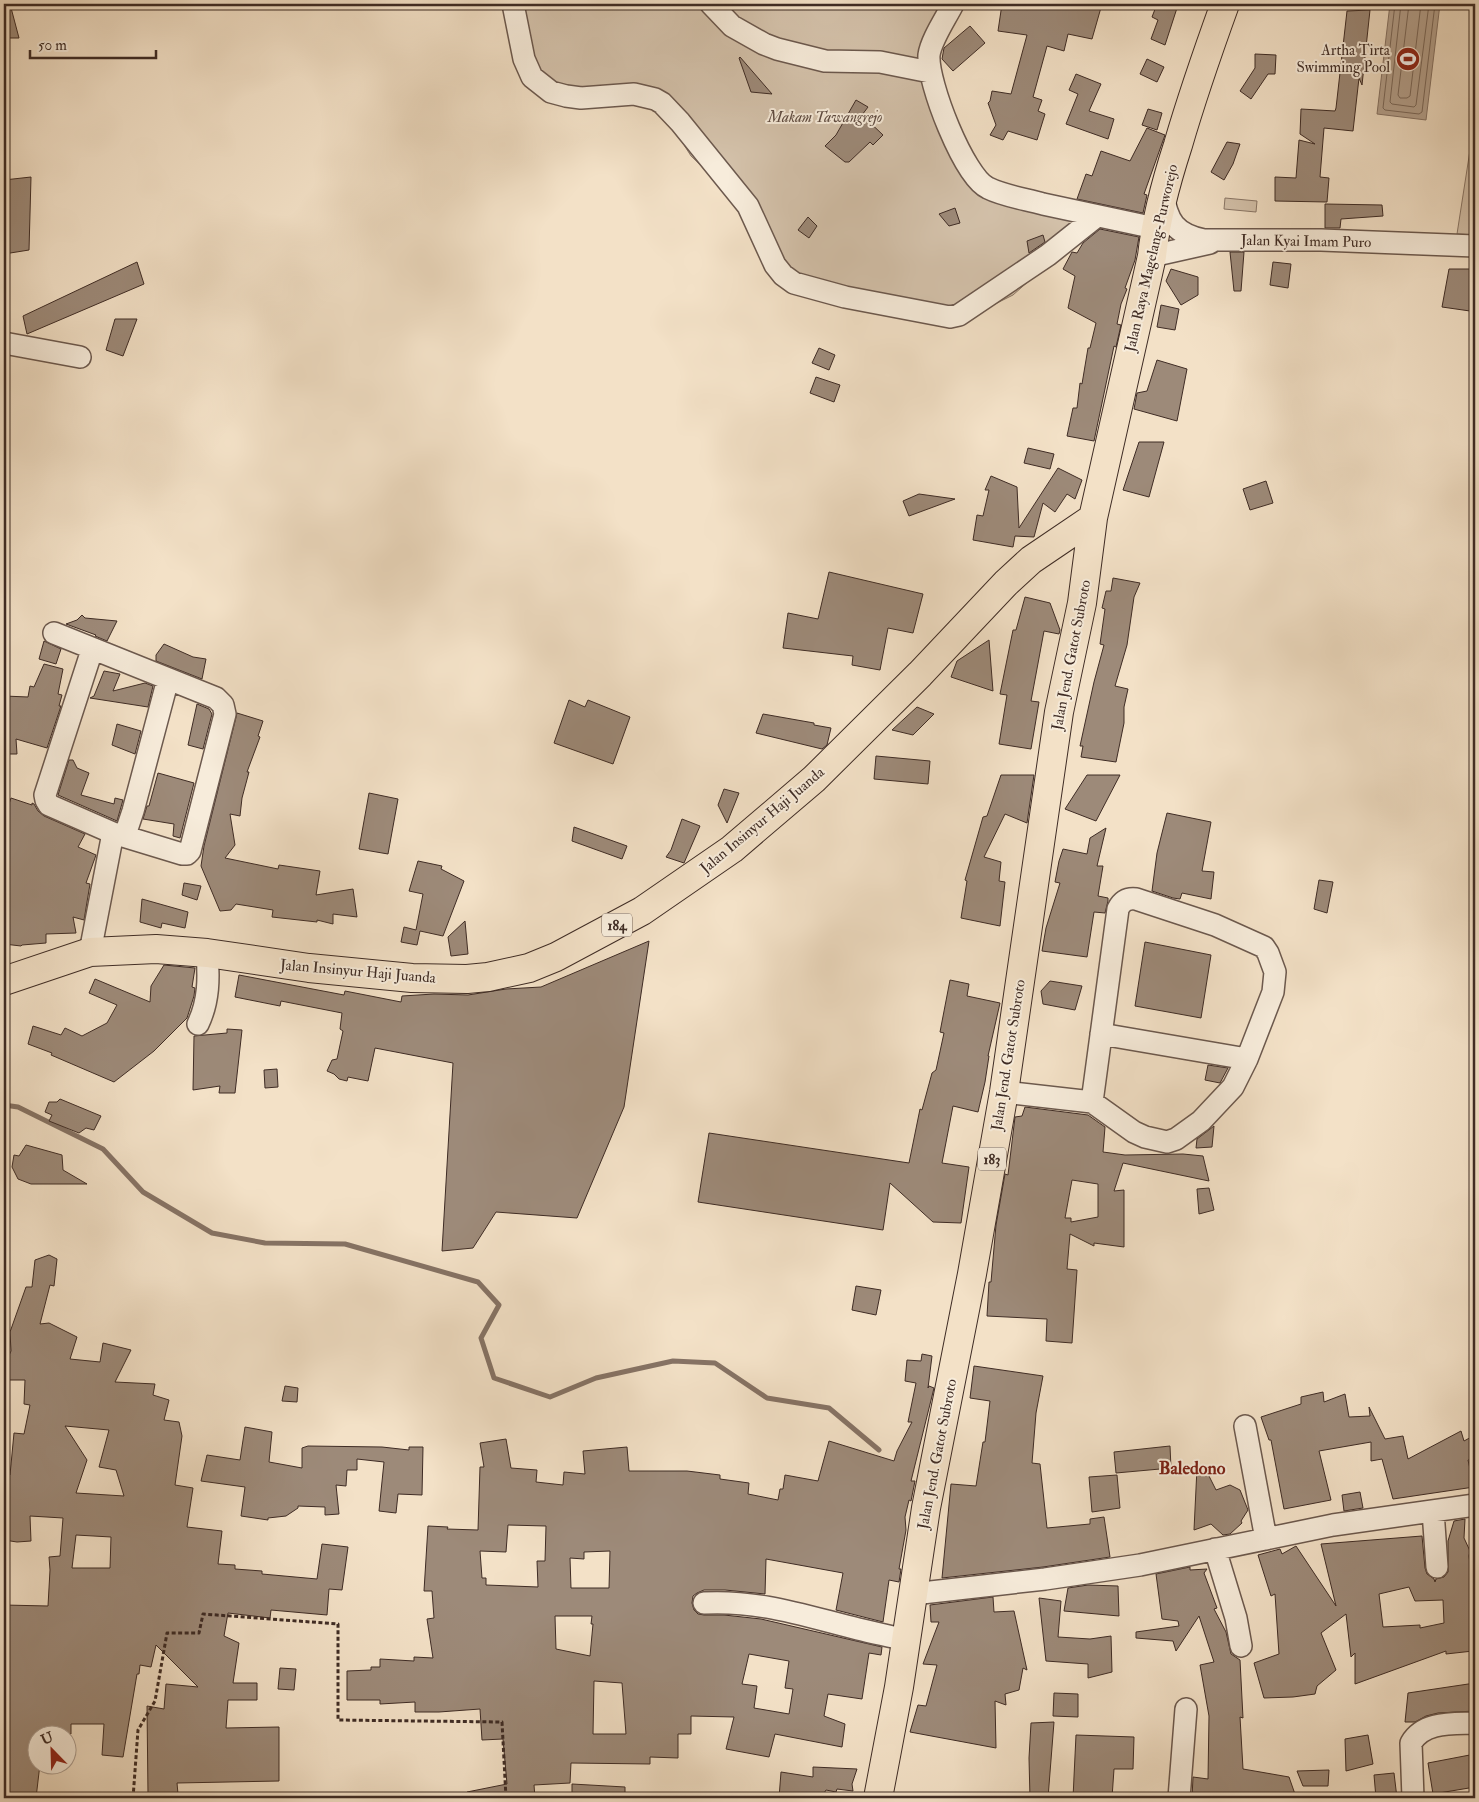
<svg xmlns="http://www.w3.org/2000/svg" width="1479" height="1802" viewBox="0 0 1479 1802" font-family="'IM FELL Double Pica',serif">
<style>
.green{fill:#d4c2ab;stroke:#8a7768}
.water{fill:#b6a390;stroke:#867365}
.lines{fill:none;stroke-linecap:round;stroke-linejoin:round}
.shore{stroke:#7a685a;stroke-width:1}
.stream{stroke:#867365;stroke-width:5}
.building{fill:#9d8a79;stroke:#3f2c25;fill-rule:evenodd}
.minor-casing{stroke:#6c594e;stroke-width:24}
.major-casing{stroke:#3f2c25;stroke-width:30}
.path{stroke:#3f2c25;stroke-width:3;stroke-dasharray:4 2.5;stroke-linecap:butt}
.minor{stroke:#f7ecdb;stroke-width:21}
.major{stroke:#f3e1c7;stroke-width:28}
.labels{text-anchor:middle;stroke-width:4;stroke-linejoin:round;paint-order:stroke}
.shield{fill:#f7ecdb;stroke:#76665c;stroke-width:1}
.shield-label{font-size:14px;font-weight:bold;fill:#3f2c25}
.poi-label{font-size:15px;fill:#3f2c25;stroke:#f7ecdb;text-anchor:end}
.park-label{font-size:15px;font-style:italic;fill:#5d4a40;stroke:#f7ecdb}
.street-label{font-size:15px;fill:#3f2c25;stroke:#f7ecdb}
.quarter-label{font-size:18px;font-weight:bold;fill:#7a1f14;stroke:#f7ecdb}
</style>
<rect width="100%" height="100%" fill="#f3e1c7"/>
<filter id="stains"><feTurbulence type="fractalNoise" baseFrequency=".004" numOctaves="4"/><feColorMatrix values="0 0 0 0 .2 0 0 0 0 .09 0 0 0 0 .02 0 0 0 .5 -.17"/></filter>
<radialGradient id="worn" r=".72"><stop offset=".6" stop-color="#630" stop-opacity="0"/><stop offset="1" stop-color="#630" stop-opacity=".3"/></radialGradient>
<path class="green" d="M516 4H945L933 78 982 192 1081 220 1040 271 1013 295 965 319 791 278 717 181 691 156 664 113 644 99 545 88Z
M1475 118V235L1457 234Z
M1225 198 1257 201 1256 212 1224 209Z"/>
<path class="water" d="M1390 4H1440L1426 120 1377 114Z"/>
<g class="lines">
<path class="shore" d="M1395 4 1383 108 1385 110 1419 114 1422 112 1435 4
M1401 4 1390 102 1392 104 1414 107 1416 105 1429 4
M1409 4 1398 95 1400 98H1407L1410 96 1421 4"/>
<path class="stream" d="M4 1105 18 1107 103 1149 143 1192 212 1233 265 1243 345 1244 478 1282 499 1305 481 1338 494 1378 550 1397 596 1378 673 1361 715 1363 767 1398 829 1408 879 1450"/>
</g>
<path class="building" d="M4 4H10L19 38H4Z
M1002 4H1102L1092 39 1068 34 1064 51 1047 46 1033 97 1042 100 1038 111 1045 114 1037 140 1008 131 1003 140 990 135 996 125 988 103 990 101 992 91 1011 94 1027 35 998 31Z
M1157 4H1165L1177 8 1165 45 1151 39 1158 20 1152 17Z
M1370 10 1362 85 1359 78 1353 131 1324 128 1320 177 1329 178 1327 202 1275 201V177L1296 178 1299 140 1315 144 1300 134 1301 109 1335 111 1336 108 1347 11Z
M970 26 985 43 953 71 942 59 944 48Z
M1255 54 1276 55 1275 74H1268L1251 99 1240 91 1255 68Z
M740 57 772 94 751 92 739 58Z
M1147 59 1164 67 1157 82 1140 74Z
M1076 74 1101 84 1089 111 1114 119 1108 139 1066 124 1078 94 1069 90Z
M856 100 868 107 862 115 883 135 873 145 870 142 849 162H845L825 146 836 135Z
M1148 109 1162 113 1157 130 1142 125Z
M1147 128 1165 135 1144 194 1147 195 1143 213 1077 199 1086 174 1092 176 1101 151 1130 161Z
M1227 142 1240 144 1233 164 1224 180 1211 172Z
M31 177 29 250 4 254V180Z
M1325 204 1382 205 1383 216 1341 219 1340 228H1325Z
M955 208 960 223 949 226 939 214Z
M808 217 817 226 809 238 798 230Z
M1100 229 1139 237 1135 260 1125 288 1127 289 1121 304 1117 324 1121 325 1116 347 1114 346 1094 441 1067 436 1073 408H1077L1080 383 1082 384 1088 348H1090L1096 323 1068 308 1075 276 1063 269 1072 252 1077 253 1083 243Z
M1043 235 1045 242 1029 253 1027 241Z
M1230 252H1244L1241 291H1234Z
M137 262 144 284 27 334 23 316Z
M1273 262 1291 264 1288 288 1270 285Z
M1171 269 1198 277V295L1181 305 1166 281Z
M1449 269H1475L1470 311 1442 307Z
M1161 305 1179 309 1175 330 1157 327Z
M115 319H137L123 356 106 350Z
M819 348 835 355 829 370 812 363Z
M1157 360 1187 369 1177 421 1134 409 1137 393 1147 391Z
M816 377 840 385 834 402 810 393Z
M1139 442H1164L1149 497 1123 490Z
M1028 448 1054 454 1050 469 1024 463Z
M1058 468 1082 480 1075 499 1067 494 1055 512 1043 503 1034 537 1015 536 1013 547 973 540 977 515 983 516 989 490H985L991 476 1017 487 1019 528Z
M1266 481 1273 503 1250 510 1243 489Z
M919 494 955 499 909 516 903 501Z
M829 572 923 594 913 633 888 628 880 670 852 665 853 656 783 648 788 613 818 619Z
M1113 578 1140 583 1134 597 1127 645 1115 686 1128 689 1124 707V723L1116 762 1081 757 1083 746H1080L1094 682 1104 645 1100 644 1105 609 1102 608 1106 591H1111Z
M1025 597 1050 603 1060 630 1059 634 1044 631 1031 701 1039 702 1031 749 999 744 1007 695 1000 694 1013 630H1016Z
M82 615 85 618 117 621 107 641 95 636 96 635 66 624 77 620Z
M989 640 993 691 951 677 957 661Z
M44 641 61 649 56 664 39 659Z
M164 644 193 657 206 659 202 679 156 661V655Z
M44 664 63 669 58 694 62 695 59 706H61L47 748 16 739 17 754H4V696L28 697 30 686 34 687Z
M104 671 120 674 113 691 145 683 153 686 148 707 90 698 94 696Z
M569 700 585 707 588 700 630 717 613 764 554 743Z
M197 704 209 709 212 714 203 749 188 745Z
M917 707 934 714 913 735 892 730Z
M237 713 263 721 258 736 260 737 247 772H249L242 798 240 816 230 814 235 845 225 858 278 869 279 865 320 871 316 895 353 889 357 917 333 914V924L317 920V922L272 917 273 910 236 904 231 910 220 911 201 866 204 846Z
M763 714 814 723V725L831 728 827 745 822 749 756 733Z
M117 724 141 731 135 754 112 745Z
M876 756 930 761 928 784 874 779Z
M69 760H73L77 768 89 773 81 795 114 804 115 798 123 800 117 821 58 795Z
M158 773 194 783 180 838 173 836 174 824 143 819 147 806H149Z
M1001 775H1034L1027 823 1005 814 984 857 1001 862 999 881 1005 882 1000 926 961 918 967 881 965 880 983 817 987 816Z
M1087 775H1120L1096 821 1065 809Z
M724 789 739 793 727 823 718 805Z
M369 793 398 799 388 854 359 849Z
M11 798 32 805V803L34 804 38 811 44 816 85 834 78 847 96 855 86 883 90 884 84 920 73 917 76 933 46 934V943L22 945 21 946 4 944V819Z
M1167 813 1211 822 1202 871 1214 872 1211 899 1182 893 1180 899 1173 898 1152 891 1157 853Z
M682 819 700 826 684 863 666 857 671 850Z
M574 827 627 846 622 859 572 841Z
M1106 828 1097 866H1103L1098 896 1108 898V901L1105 913 1094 912 1087 957 1042 951 1046 928 1060 883 1055 882 1059 861 1063 849 1087 854 1090 838Z
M418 861 442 866 441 869 464 881 443 936 420 931 417 945 401 942 404 927 416 930 423 894 409 891Z
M1319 880 1333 882 1327 913 1314 909Z
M184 883 201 886 197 900 182 895Z
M142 899 188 912 185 928 162 923 161 928 140 922Z
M465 921 468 954 451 956 448 937Z
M649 941 624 1107 577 1218 496 1212 473 1248 442 1251 453 1063 375 1048 368 1081 348 1077 347 1081 339 1079 334 1074 327 1071 332 1060 337 1059 343 1031 340 1029 342 1013 281 1001 280 1006 235 997 239 975 344 995 345 991 401 1002 402 996 434 994 468 995 506 989 541 987Z
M1145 942 1211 955 1201 1018 1135 1006Z
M164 965 195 968 192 987 195 988 194 996 187 1018 154 1051 114 1082 51 1055 52 1053 28 1044 33 1026 61 1035 65 1028 82 1036 107 1023 117 1005 89 993 95 979 150 1002 151 986Z
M950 980 969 984 967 996 1000 1003 988 1056H989L985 1082 978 1112 953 1106 942 1163 969 1167 961 1223 933 1222 890 1183 883 1230 698 1202 709 1133 909 1163 920 1109 922 1110 932 1073 936 1070 944 1033 940 1032Z
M1050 981 1082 986 1075 1010 1043 1004 1041 991Z
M227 1029 242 1030 235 1093H219L220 1086 193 1090 194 1036 227 1033Z
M1208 1065 1228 1068 1220 1083 1205 1080Z
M277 1069 278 1087 265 1088 264 1070Z
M60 1099 101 1116 94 1130 86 1128 79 1133 49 1121 52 1115 45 1112 49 1102H57Z
M1025 1107 1088 1115 1105 1127 1103 1152 1125 1155 1183 1154 1203 1156 1209 1181 1123 1163 1114 1191 1124 1190V1247L1094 1243V1246L1070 1234 1067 1269 1077 1270 1072 1343 1046 1341 1047 1319 987 1316 989 1282H991L996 1225 1005 1174 1008 1175 1015 1117 1022 1116ZM1072 1180 1098 1184V1217L1071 1222V1218H1065Z
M1214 1126 1212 1147 1196 1148 1197 1139Z
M26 1145 62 1155 63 1170 87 1184H31L18 1179 12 1167 14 1155 19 1156Z
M1209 1188 1214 1210 1199 1214 1197 1189Z
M49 1255 57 1259 54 1286 50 1285 40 1324 49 1323 77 1337 70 1359 100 1362 103 1343 131 1350 115 1382 155 1384 153 1395 169 1400 164 1420 179 1422 182 1436 175 1485 193 1488 187 1527 222 1531 218 1564 235 1565V1569L262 1571V1574L317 1579 322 1544 348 1547 342 1590 329 1589 327 1615 271 1610 270 1618 228 1613 224 1636 239 1643 233 1683H257V1700H228L226 1728 279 1727V1781L177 1783 178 1794H148L147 1706 164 1709 166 1684 198 1687 156 1645 151 1667 140 1665 139 1674H137L123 1757 102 1755 104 1724H71V1734H38V1764H40L36 1798H4V1605L48 1606 50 1570 49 1557 60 1556 63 1518 30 1516 31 1541 17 1542 4 1540 5 1475H10L14 1433 24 1434 30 1405 24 1404 25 1380H9L4 1369V1366L11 1351 10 1332 26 1287H32L35 1260ZM65 1426 109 1430 99 1467 116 1470 124 1496 76 1493 87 1460ZM76 1535 111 1537 110 1568H72Z
M856 1286 881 1290 876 1315 852 1310Z
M922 1354 932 1356 928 1388 929 1386 934 1388 911 1481H915L911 1501 909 1500 905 1517 906 1530 899 1569H901L899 1582 889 1580 883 1622 836 1610 843 1573 766 1559 765 1594 725 1590H704L697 1593 693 1596 692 1603 694 1610 698 1614 704 1615H724L761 1619 882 1647 881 1655 869 1653 862 1699 828 1694 824 1716 845 1724 842 1747 775 1734 769 1757 726 1749 734 1717 691 1716V1734H678V1758L650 1757V1764L571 1763 570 1783 534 1785 535 1798H468L467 1792 507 1784 503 1739 482 1740 480 1709 439 1712H415V1702L380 1704V1700H347V1671L371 1670V1667H380V1659L414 1661V1657L433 1658 427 1619 434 1618 432 1591H424L428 1526 448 1527 447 1529 478 1530 480 1467H484L480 1443 506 1439 511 1468 537 1470 536 1482 563 1485 564 1472 585 1474 583 1451 627 1447 629 1471H687L720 1475V1479L749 1483 748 1494 778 1500 780 1489H783L785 1475 818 1481 829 1441 894 1461 897 1451 912 1422H908L916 1383 905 1381 907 1360 921 1361ZM508 1525 546 1526 545 1561H537L538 1587 486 1585V1578H482L480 1551 506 1552ZM610 1551 609 1588H571L570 1558 584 1559V1552ZM555 1616H592L591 1624H593L590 1656 556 1649ZM749 1654 789 1661 785 1688 793 1689 789 1714 754 1708 757 1686 742 1684ZM594 1681 622 1683 626 1734H593Z
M974 1366 1043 1376 1036 1413 1032 1463 1040 1464 1047 1528 1090 1524V1519L1104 1517 1110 1557 1043 1567 942 1578 951 1484 976 1486 983 1442H985L990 1401 970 1398Z
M285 1386 298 1388 297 1402 282 1401Z
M1323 1392 1324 1402 1345 1394 1349 1417 1370 1416 1369 1407 1385 1439 1403 1436 1408 1459 1461 1431 1464 1441 1475 1435V1459L1468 1460 1474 1487 1393 1499 1382 1459 1371 1461V1442L1319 1451 1331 1500 1284 1509 1271 1440H1269L1261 1417 1301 1404V1397Z
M245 1427 272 1432 269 1462 302 1468V1448L308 1446 382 1447 409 1450V1447H423L422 1495 398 1494 396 1513 379 1511 384 1462 357 1459V1470H347L346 1486 336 1485 339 1514 325 1515V1507L298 1506V1508L286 1516 268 1518V1520L241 1516 245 1487 201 1481 207 1455 240 1460Z
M1170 1446 1171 1468 1116 1473 1114 1452Z
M1197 1468 1208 1474 1216 1490 1230 1485 1240 1490 1248 1510 1241 1521 1242 1523 1230 1534 1223 1535 1211 1524 1194 1530Z
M1117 1475 1120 1508 1092 1512 1089 1477Z
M1360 1492 1363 1508 1344 1511 1342 1495Z
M1465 1519 1464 1538 1470 1551 1469 1556 1475 1604V1631L1472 1633 1473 1651 1446 1654V1651L1355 1684V1653L1351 1657 1346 1614 1321 1633 1336 1670 1317 1686 1315 1694 1293 1697 1264 1698 1254 1663 1279 1654 1275 1594 1271 1596 1258 1555 1280 1549 1282 1554 1296 1546 1336 1606 1321 1544 1422 1536 1425 1568 1427 1574 1434 1579 1435 1582 1436 1579 1444 1577 1448 1572V1541L1454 1521ZM1409 1587 1415 1601 1443 1600 1444 1623 1420 1628V1625L1383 1627 1379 1594Z
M1190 1567V1570L1207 1569 1204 1573 1217 1608 1214 1609 1226 1632 1231 1654 1240 1660 1243 1718 1240 1717 1243 1769 1289 1777 1296 1797 1288 1798H1222L1200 1794V1798H1192L1193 1777 1208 1779 1209 1716 1200 1665 1214 1662 1199 1616 1176 1651 1173 1641 1136 1638V1632L1179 1626 1178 1621 1162 1619 1156 1574Z
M1088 1585 1118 1586 1119 1616 1064 1611 1068 1588Z
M993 1597 994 1612 1014 1611 1027 1670 1023 1668 1019 1690 1005 1694 1006 1705 995 1701 996 1748 910 1732 918 1705 926 1706 937 1665 923 1664 939 1622H931L930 1605Z
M1039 1598 1061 1601 1058 1637 1090 1639 1111 1636 1112 1672 1088 1678V1664L1046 1661Z
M280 1668 296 1669 294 1690 278 1689Z
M1475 1683V1711L1438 1713 1426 1716 1415 1722H1405L1408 1693Z
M1054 1693 1078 1694V1717L1053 1716Z
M1054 1722 1048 1798H1030L1029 1758 1031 1723Z
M1076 1735 1134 1737 1133 1769H1114L1112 1798H1073Z
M1368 1735 1373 1764 1346 1771 1345 1739Z
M1475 1754V1787L1433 1794 1428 1763Z
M813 1767 857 1769 852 1784 853 1791 837 1789 836 1792 826 1790 821 1798H779L781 1772 813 1777Z
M1329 1770 1328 1786H1303L1297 1771Z
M1394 1773 1397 1798H1376L1374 1775Z
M572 1784 625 1787V1798H572Z"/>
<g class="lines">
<g class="minor-casing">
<path id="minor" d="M513 4 524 59 532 77 551 92 566 96 581 98 634 94 655 99 662 103 680 122 748 206 775 265 783 275 794 283 845 297 950 317 959 315 1048 255 1097 216
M711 4 732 26 764 44 777 49 825 61 880 62 930 72
M953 4C946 18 931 40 929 55 927 82 964 177 988 188 1004 196 1025 199 1043 204 1080 212 1117 220 1155 228
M1163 194C1167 221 1175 234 1204 240H1321L1475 246
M1152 256 1210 243
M4 343 80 357
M54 633 216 698 223 705 225 714 190 851 187 854H182L113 833 49 805 46 800 45 795 92 650
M125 835 133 811 168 679
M90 952 113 833
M198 1024C209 1001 209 978 207 953
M1101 1034 1247 1059
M1004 1092 1092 1102 1134 1132 1145 1137 1167 1142 1176 1139 1201 1121 1233 1087 1247 1059 1273 992 1275 972 1268 953 1264 947 1215 925 1136 899C1127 898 1122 901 1118 909L1092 1102
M1245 1426 1266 1539
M1433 1511 1437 1567
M1215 1549 1236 1618 1241 1646
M913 1594 1045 1579 1140 1565 1333 1525 1475 1505
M704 1603C760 1600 805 1616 858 1629 874 1633 890 1636 906 1640
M1179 1798 1186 1709
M1413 1798 1411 1743C1424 1721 1453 1724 1475 1723"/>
</g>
<g class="major-casing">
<path id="major" d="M4 981 90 952 156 949 207 953 309 968 412 978 467 979 488 977 529 968 556 957 642 911 732 849 814 779 920 674 1006 583 1031 560 1093 518
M878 1798 899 1687 926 1508 972 1274 1004 1092 1059 712 1082 603 1093 518 1152 256C1156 218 1166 182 1178 145 1192 97 1208 51 1225 4"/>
</g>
<path class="path" d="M133 1798 138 1730 155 1701 167 1633H199L203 1614 338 1624V1720L502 1722 506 1798"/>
<use href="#minor" class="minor"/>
<use href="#major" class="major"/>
</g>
<defs>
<g id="stadium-disc" transform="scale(1.25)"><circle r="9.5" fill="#8f2418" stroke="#f7ecdb"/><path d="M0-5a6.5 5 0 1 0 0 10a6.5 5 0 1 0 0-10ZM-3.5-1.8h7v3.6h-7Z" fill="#fff"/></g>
</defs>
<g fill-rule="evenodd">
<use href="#stadium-disc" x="1408" y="59"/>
</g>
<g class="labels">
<g class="shield">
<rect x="602" y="913.5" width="30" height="23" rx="4"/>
<rect x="978" y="1147.5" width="28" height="23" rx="4"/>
</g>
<g class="shield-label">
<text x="617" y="930">184</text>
<text x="992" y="1164">183</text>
</g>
<g class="poi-label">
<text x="1390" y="55">Artha Tirta<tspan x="1390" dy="17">Swimming Pool</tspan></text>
</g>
<g class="park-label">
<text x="825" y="122">Makam Tawangrejo</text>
</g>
<g class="street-label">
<text transform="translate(1306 241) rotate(1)" y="5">Jalan Kyai Imam Puro</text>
<text transform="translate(1151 258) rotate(-77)" y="5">Jalan Raya Magelang-Purworejo</text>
<text transform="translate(1071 655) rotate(-79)" y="5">Jalan Jend. Gatot Subroto</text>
<text transform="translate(762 820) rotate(-40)" y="5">Jalan Insinyur Haji Juanda</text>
<text transform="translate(358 971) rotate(5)" y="5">Jalan Insinyur Haji Juanda</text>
<text transform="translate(1008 1055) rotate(-81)" y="5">Jalan Jend. Gatot Subroto</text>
<text transform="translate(937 1454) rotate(-79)" y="5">Jalan Jend. Gatot Subroto</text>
</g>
<g class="quarter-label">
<text x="1192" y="1474">Baledono</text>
</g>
</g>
<rect width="1479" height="1802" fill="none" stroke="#f3e1c7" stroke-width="20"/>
<rect x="5" y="5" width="1469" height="1792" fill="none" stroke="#3f2c25" stroke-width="2.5"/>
<rect x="10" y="10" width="1459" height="1782" fill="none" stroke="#3f2c25"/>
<g transform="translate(52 1750) rotate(337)"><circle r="24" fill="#f7ecdb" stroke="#ad9f92"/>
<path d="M0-4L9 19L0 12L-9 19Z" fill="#8f2418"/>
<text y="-8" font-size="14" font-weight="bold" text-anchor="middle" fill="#3f2c25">U</text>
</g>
<path d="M30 50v8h126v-8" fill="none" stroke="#3f2c25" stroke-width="2.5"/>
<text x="38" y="50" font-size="15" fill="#3f2c25" stroke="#f7ecdb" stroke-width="4" paint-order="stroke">50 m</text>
<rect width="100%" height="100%" filter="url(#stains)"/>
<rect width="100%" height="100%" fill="url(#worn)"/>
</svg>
